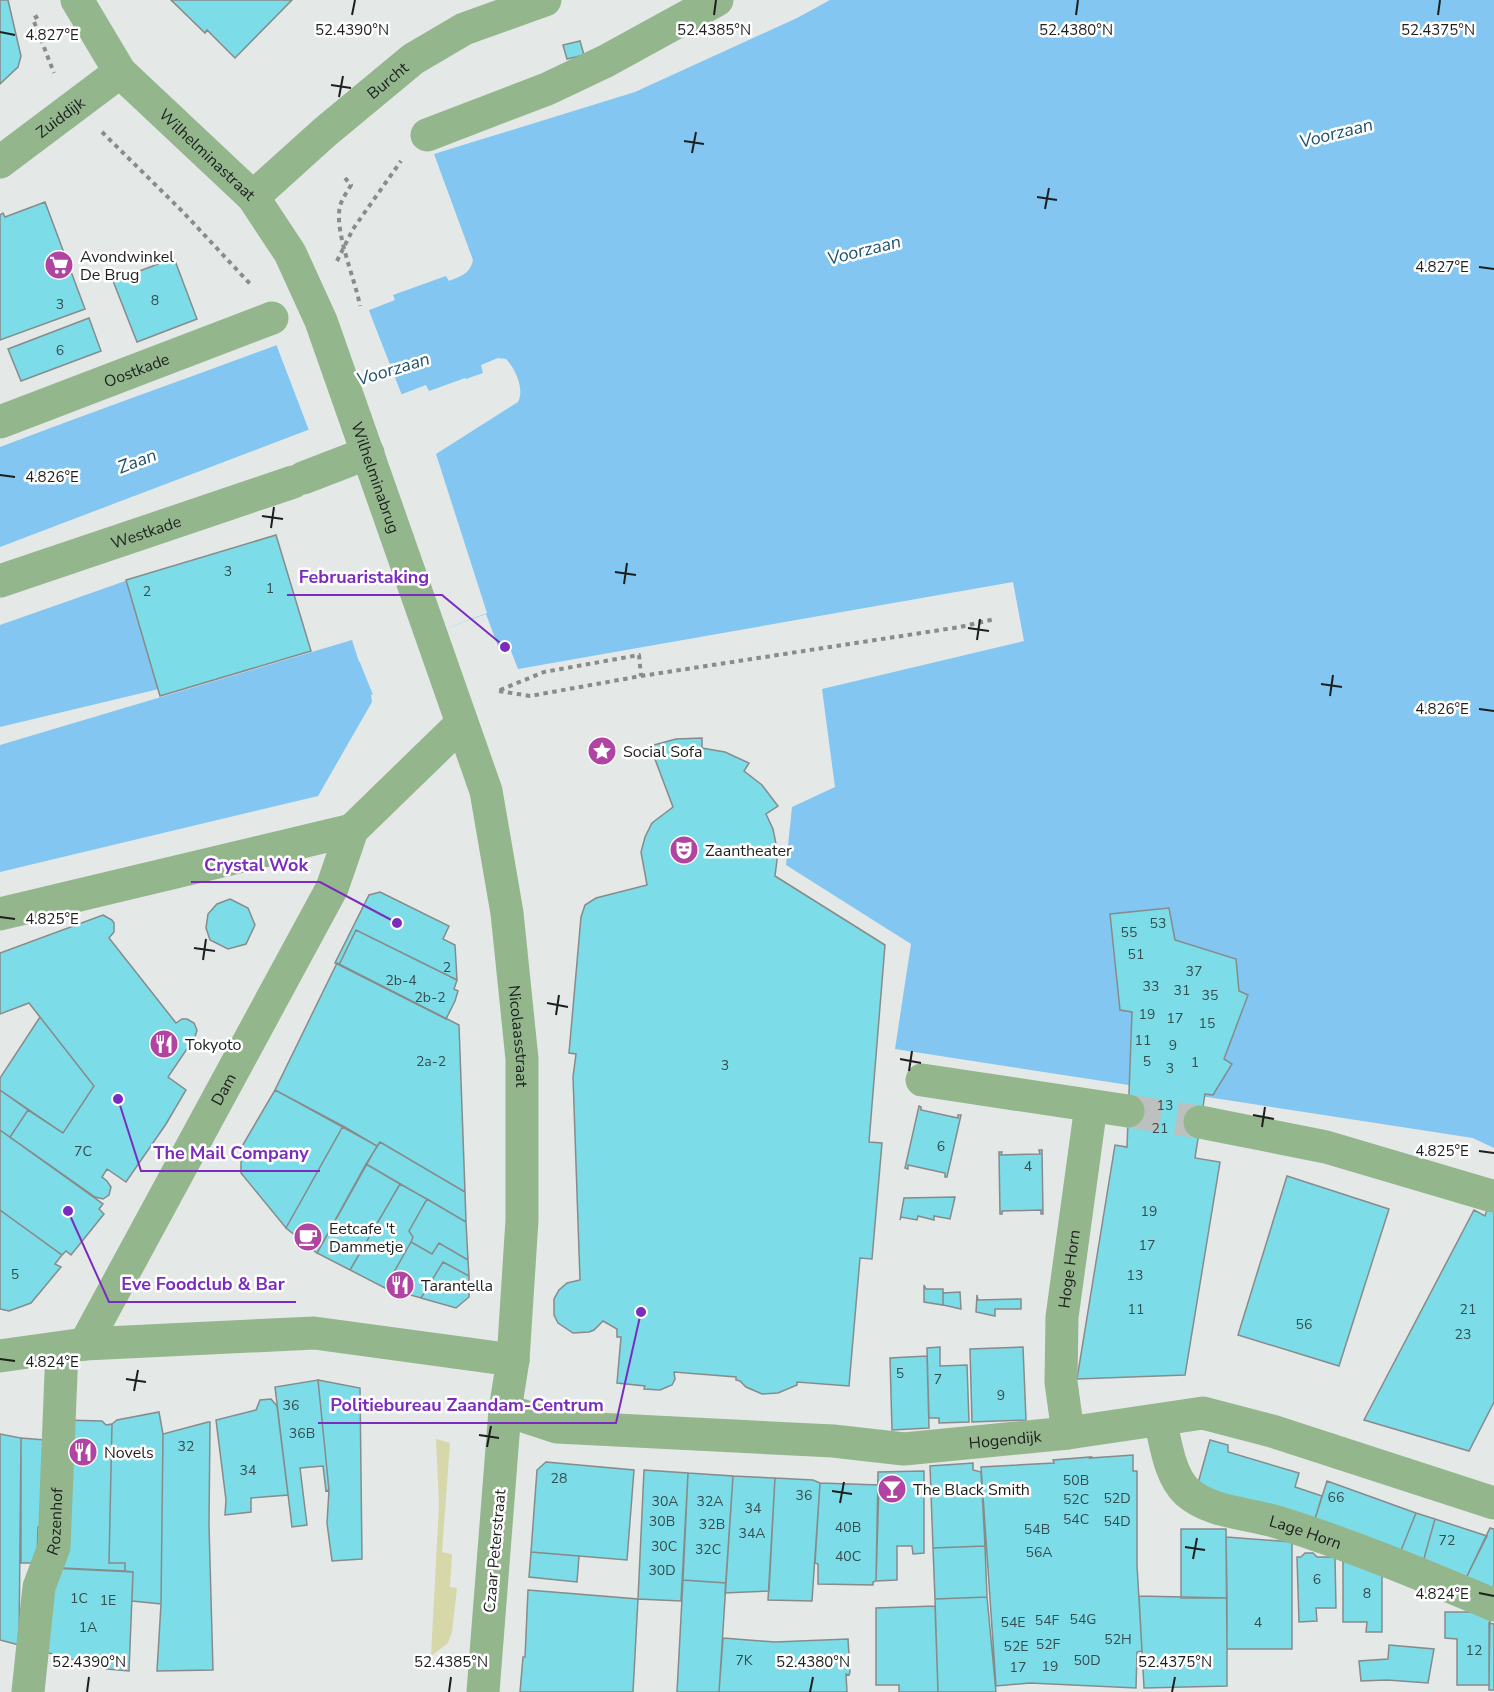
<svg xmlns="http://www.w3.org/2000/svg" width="1494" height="1692" viewBox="0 0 1494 1692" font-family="'Nunito Sans',sans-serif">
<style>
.green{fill:#d7d8aa}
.water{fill:#82c6f1}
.pier{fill:#e4e8e7}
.building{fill:#7cdce7;stroke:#878b8b;stroke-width:1.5}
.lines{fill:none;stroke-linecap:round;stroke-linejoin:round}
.minor-tunnel{stroke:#bcc0bf;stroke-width:33;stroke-dasharray:33 16;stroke-linecap:butt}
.path{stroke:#898c8b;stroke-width:4;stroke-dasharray:4.5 4.5;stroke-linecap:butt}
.minor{stroke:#93b68d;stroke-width:33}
.ticks{fill:none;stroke:#1d1f1e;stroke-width:2}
.labels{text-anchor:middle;stroke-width:5;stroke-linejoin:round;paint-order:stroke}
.number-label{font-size:14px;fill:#354e50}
.street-label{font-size:16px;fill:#1d1f1e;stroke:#fff}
.poi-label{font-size:16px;fill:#1d1f1e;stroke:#fff;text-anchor:start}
.water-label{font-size:18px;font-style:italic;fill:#1f5370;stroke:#fff}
.ticks-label{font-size:15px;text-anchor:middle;fill:#1d1f1e;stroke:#fff;stroke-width:5;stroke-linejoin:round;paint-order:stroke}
.leader{fill:none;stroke:#7b2cbf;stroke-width:2}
.callout-dot{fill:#7b2cbf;stroke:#fff;stroke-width:2}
.callout-label{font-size:18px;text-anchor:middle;font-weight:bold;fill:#7b2cbf;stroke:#fff;stroke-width:5;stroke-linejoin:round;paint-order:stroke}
</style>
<rect width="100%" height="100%" fill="#e4e8e7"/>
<path class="green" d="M436 1439 450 1443 442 1552 452 1554 450 1587 457 1588 452 1632 448 1643 431 1656 439 1504Z"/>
<path class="water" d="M830 0H1494V1148L1473 1138 895 1049 911 944 786 865 792 807 835 787 822 689 1024 641 1013 582 518 669 511 651 506 646 499 647 371 695 372 702 318 796 0 872V745L352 640 359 662 487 613 436 454 518 402C525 389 515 368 506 359L498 358 481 365 483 373 466 379 465 378 429 391 426 385 0 547V447C131 397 264 352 395 300L393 295 446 276 449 281C461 276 470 274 473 260L434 154 635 92 797 18Z
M131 579 163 688 0 727V625Z"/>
<path class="pier" d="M368 308 403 398 310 433 276 344Z
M486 614 499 649 373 695 359 660Z"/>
<path class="building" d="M0 0H8L21 56 18 67 0 84Z
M171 0H292L235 58 207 30 205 33Z
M580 41 584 55 567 59 563 45Z
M45 202 85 309 0 340V215L3 213 5 217Z
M174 258 197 319 137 342 113 281Z
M89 318 101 351 21 381 8 349Z
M276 535 311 651 160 696 126 580Z
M702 738V748L725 752 749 763 744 771 762 785 778 806 766 814 773 829 776 844 777 860 775 876 885 945 869 1142 882 1143 872 1259 860 1258 849 1386 797 1382V1385L778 1393 762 1394 746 1387 740 1381 736 1380V1377L674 1372 675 1379 672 1385 660 1390 644 1389 645 1386 617 1383 621 1337H617V1329L603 1321 594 1330 589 1332 573 1333 558 1323 554 1315V1299L559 1290 567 1283 580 1280 573 1077 576 1054 569 1053 581 917 585 905 596 898 647 885 641 852 645 837 652 823 673 807 650 746 676 739Z
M380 892 449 926 443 939 455 945 457 980 356 930 339 965 335 963 369 895Z
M230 899 248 908 255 925 246 944 228 949 210 940 206 928 208 914 217 904Z
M1169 908 1175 940 1236 959 1239 991 1248 995 1224 1059 1232 1064 1213 1095 1205 1094 1195 1158 1220 1162 1185 1375 1077 1379 1115 1145 1127 1147 1132 1012 1120 1010 1110 914Z
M103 915 112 920 114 923V932L109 938 176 1023 182 1019H187L194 1023 197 1030 195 1037 168 1077 186 1090 166 1124 126 1182 107 1169 102 1177 107 1181 111 1187 109 1195 103 1199 95 1197 10 1137 28 1110 63 1133 94 1086 29 1003 0 1014V953Z
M356 930 457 980 454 989 458 991 455 1001 446 1019 339 965Z
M337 963 459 1025 465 1192 380 1142 377 1146 275 1090Z
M40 1017 94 1086 63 1133 0 1090V1078Z
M0 1090 28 1110 10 1137 0 1130Z
M275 1090 343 1126 286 1228 241 1173V1148Z
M919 1106 921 1107V1110L958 1118V1115H961L947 1177H945V1173L908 1165V1169L905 1168Z
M343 1126 377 1146 317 1253 286 1228Z
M0 1130 103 1204 99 1209 104 1214 71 1255 66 1251 62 1255 0 1210Z
M380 1142 465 1192 466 1222 366 1164Z
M1039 1150H1042L1043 1214H1041V1210L1002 1211V1214H1000L999 1152H1002L1001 1155 1040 1154Z
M366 1164 400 1184 350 1270 317 1253Z
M1287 1176 1389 1209 1339 1366 1238 1335Z
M400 1184 427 1199 409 1231 413 1237 411 1242 385 1288 350 1270Z
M1494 1189V1402L1469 1451 1364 1420 1474 1210 1485 1216Z
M955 1197 950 1219 934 1216V1220L918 1216 917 1220 901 1217 900 1220 904 1198Z
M427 1199 466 1222 468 1260 439 1243 432 1254 411 1242 413 1237 409 1231Z
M0 1210 62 1255 55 1264 61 1267 31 1303 9 1311 0 1309Z
M411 1242 432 1254 439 1243 468 1260 469 1276 443 1262 421 1298 385 1288Z
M443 1262 469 1276V1297L456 1308 421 1298Z
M924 1285 926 1289H943V1305L924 1302Z
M960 1292 961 1309 943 1305V1293Z
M977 1295 978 1300 1021 1299V1309H995V1316L976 1312Z
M940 1347V1366L967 1365 969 1422 939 1423V1418H929L927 1348Z
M1023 1347 1026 1420 972 1422 970 1349Z
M927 1356 929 1428 892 1430 890 1358Z
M318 1380 329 1490 326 1491 323 1466 300 1468 307 1525 292 1527 275 1387Z
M318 1380 360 1388 362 1559 332 1561 327 1523 329 1490Z
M271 1399 277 1406 288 1495 251 1498V1512L225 1515 226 1500 216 1420 256 1410 260 1400Z
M159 1412 163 1434 161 1604 132 1601 133 1572 125 1571V1563H109L112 1424 117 1420Z
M64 1420 102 1421 106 1425 112 1424 109 1563H125V1571L61 1568Z
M208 1422H210L209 1525 213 1670 157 1671 161 1604 163 1434Z
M0 1434 21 1438 19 1645 0 1640Z
M21 1438 57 1441 53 1528 38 1527 37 1563H21Z
M1210 1440 1228 1445V1452L1299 1473 1295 1487 1322 1496 1314 1522 1197 1487Z
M1133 1455V1471H1137V1565L1142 1651 1137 1652 1136 1688 1030 1683 996 1686 981 1467 1054 1463 1053 1460 1091 1457 1090 1458Z
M546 1462 634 1470 627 1560 531 1552 537 1470Z
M973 1463V1470L981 1472 985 1546 933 1548 930 1466Z
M644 1470 688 1473 681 1601 638 1599Z
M924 1471V1553L913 1554 912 1546H897V1580L876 1581 878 1472Z
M688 1473 733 1476 726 1583 683 1580Z
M733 1476 775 1478 769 1591 725 1593Z
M775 1478 813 1480 820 1483 812 1601 768 1600Z
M1327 1481 1416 1513 1400 1553 1314 1522Z
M820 1483 879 1485 876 1581 873 1582V1585L818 1584V1564L815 1563Z
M1416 1513 1435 1519 1423 1562 1400 1553Z
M1435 1519 1487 1536 1466 1578 1423 1562Z
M1490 1528 1494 1529V1589L1466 1578Z
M1181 1529H1226L1227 1598H1181Z
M1226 1537 1292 1542V1649H1227Z
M985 1546 987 1597 935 1599 933 1548Z
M531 1552 579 1556 577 1582 529 1577Z
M1305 1553H1313L1317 1557H1335L1336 1608H1316L1317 1621 1299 1622 1297 1557H1301Z
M1343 1557 1382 1571V1632H1366L1367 1622H1343Z
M51 1568 133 1572 129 1671 107 1669 45 1652Z
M683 1580 726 1583 719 1692H677Z
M528 1590 638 1599 633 1692H520L523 1657H525Z
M1139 1596 1227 1598V1686L1144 1688Z
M987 1597 996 1692H938L935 1599Z
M935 1606 938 1692H899V1685H876V1608Z
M1445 1612H1490L1489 1685H1457V1639L1445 1638Z
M1489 1623 1494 1624V1690H1489Z
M723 1638 775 1642 848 1639 850 1672 849 1675 846 1674 847 1692H719Z
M1389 1645 1434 1649 1428 1683 1387 1680 1361 1681 1359 1661 1388 1659Z"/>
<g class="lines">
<path class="minor-tunnel" d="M1128 1111 1200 1122"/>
<path class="path" d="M38 16 33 19 54 73
M102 132 183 212 252 286
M345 178 351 185C347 192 342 199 340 206 334 232 355 278 360 306
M337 261 353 229 401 161
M500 690 544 672 639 655 641 676
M499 691 530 696 641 676 960 627 995 619"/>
<g class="minor">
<path id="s1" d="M77 0 120 72 253 197 290 253 321 321 486 791 507 913 522 1059V1220L513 1360 505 1410 483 1692"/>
<path d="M427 135 547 89 606 61 717 0"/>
<path id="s2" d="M0 162 120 72"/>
<path id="s3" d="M253 197 325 132 413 59 464 29 545 0"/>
<path id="s4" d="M0 422 272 318"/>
<path d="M303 478 368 453"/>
<path id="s5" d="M0 581 293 482"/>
<path d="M0 914 352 830"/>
<path d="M922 1080 1128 1111"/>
<path d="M1200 1122 1326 1147 1492 1196"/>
<path id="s6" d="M85 1344 332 888 352 830 461 724"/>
<path d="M0 1356 85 1344 314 1333 513 1360"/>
<path id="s7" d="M505 1410 557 1427 833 1441 904 1449 1068 1433 1203 1413 1272 1431 1494 1503"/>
<path id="s8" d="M1160 1420C1166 1443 1169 1475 1187 1492 1211 1513 1248 1513 1277 1522 1351 1545 1423 1575 1494 1605"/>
<path id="s9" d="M1068 1433 1061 1382 1062 1317 1091 1106"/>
<path id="s10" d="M28 1692 39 1587 54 1547 62 1349"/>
</g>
</g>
<path class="ticks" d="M352 15 355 0M714 15 716 0M1076 15 1078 0M1438 15 1440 0M0 32 15 35M331 85 351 88M339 97 343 76M684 141 704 144M692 153 696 132M1037 197 1057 200M1045 209 1049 188M1479 267 1494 269M0 475 15 477M262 516 283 519M271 528 274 507M615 572 636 575M624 584 627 563M968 628 989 631M977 640 980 619M1321 684 1342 687M1330 696 1333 675M1479 709 1494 711M0 917 15 919M194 948 215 951M203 960 206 939M547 1003 568 1007M556 1015 559 995M900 1059 921 1063M909 1071 912 1051M1253 1115 1274 1119M1262 1127 1265 1107M1479 1151 1494 1153M0 1359 15 1361M126 1379 146 1382M134 1391 138 1370M479 1435 499 1438M487 1447 491 1426M832 1491 852 1494M840 1503 844 1482M1185 1547 1205 1550M1193 1559 1197 1538M1479 1593 1494 1596M87 1692 89 1677M449 1692 451 1677M810 1692 813 1677M1172 1692 1175 1677"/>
<defs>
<g id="supermarket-disc" transform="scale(1.5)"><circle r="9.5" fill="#b143a2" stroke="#fff"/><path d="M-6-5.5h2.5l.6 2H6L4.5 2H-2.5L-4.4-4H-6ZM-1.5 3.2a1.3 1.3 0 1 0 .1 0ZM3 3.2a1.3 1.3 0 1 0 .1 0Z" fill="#fff"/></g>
<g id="sight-disc" transform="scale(1.5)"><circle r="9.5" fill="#b143a2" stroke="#fff"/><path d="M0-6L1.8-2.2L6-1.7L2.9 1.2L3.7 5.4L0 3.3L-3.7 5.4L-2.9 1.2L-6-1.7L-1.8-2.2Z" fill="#fff"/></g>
<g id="theatre-disc" transform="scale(1.5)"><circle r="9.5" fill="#b143a2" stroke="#fff"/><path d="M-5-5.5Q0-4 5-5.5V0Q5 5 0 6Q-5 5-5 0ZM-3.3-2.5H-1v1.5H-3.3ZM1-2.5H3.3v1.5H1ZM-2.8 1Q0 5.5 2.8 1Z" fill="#fff"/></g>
<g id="restaurant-disc" transform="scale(1.5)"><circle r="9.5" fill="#b143a2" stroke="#fff"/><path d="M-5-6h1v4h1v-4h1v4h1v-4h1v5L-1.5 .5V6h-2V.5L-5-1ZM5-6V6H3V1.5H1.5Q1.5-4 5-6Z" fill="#fff"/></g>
<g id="cafe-disc" transform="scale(1.5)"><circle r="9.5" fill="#b143a2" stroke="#fff"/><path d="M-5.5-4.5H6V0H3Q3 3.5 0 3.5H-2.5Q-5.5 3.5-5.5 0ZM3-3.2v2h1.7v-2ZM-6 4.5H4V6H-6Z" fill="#fff"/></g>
<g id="bar-disc" transform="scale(1.5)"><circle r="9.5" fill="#b143a2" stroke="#fff"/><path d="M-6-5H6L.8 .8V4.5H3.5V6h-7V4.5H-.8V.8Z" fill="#fff"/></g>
</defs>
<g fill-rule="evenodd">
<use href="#supermarket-disc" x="59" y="265"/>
<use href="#sight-disc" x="602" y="751"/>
<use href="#theatre-disc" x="684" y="850"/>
<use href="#restaurant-disc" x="164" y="1044"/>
<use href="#cafe-disc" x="308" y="1237"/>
<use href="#restaurant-disc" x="400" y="1285"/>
<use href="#restaurant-disc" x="83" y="1452"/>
<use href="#bar-disc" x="892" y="1489"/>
</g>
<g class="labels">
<g class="number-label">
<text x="155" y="305">8</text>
<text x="60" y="309">3</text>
<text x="60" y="355">6</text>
<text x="228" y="576">3</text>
<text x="270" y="593">1</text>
<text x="147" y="596">2</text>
<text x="1158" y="928">53</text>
<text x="1129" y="937">55</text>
<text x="1136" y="959">51</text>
<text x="447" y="972">2</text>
<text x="1194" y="976">37</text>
<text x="401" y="985">2b-4</text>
<text x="1151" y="991">33</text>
<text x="1182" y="995">31</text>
<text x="1210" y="1000">35</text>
<text x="430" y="1002">2b-2</text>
<text x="1147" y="1019">19</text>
<text x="1175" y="1023">17</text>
<text x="1207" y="1028">15</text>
<text x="1143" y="1045">11</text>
<text x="1173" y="1050">9</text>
<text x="431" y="1066">2a-2</text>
<text x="1147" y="1066">5</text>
<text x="1195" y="1067">1</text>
<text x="725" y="1070">3</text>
<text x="1170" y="1073">3</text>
<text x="1165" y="1110">13</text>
<text x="1160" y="1133">21</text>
<text x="941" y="1151">6</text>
<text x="83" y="1156">7C</text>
<text x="1028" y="1171">4</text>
<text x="1149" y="1216">19</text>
<text x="1147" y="1250">17</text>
<text x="15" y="1279">5</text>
<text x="1135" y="1280">13</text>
<text x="1136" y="1314">11</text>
<text x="1468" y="1314">21</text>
<text x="1304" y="1329">56</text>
<text x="1463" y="1339">23</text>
<text x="900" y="1378">5</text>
<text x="938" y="1384">7</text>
<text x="1001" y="1400">9</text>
<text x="291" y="1410">36</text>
<text x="302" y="1438">36B</text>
<text x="186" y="1451">32</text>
<text x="248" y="1475">34</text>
<text x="559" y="1483">28</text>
<text x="1076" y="1485">50B</text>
<text x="804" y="1500">36</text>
<text x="1336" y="1502">66</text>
<text x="1117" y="1503">52D</text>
<text x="1076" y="1504">52C</text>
<text x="665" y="1506">30A</text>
<text x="710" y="1506">32A</text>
<text x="753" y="1513">34</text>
<text x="1076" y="1524">54C</text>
<text x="662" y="1526">30B</text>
<text x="1117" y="1526">54D</text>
<text x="712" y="1529">32B</text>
<text x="848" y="1532">40B</text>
<text x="1037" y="1534">54B</text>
<text x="752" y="1538">34A</text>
<text x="1447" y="1545">72</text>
<text x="664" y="1551">30C</text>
<text x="708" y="1554">32C</text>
<text x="1039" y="1557">56A</text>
<text x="848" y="1561">40C</text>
<text x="662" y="1575">30D</text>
<text x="1317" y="1584">6</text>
<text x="1367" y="1598">8</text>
<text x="79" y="1603">1C</text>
<text x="108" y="1605">1E</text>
<text x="1083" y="1624">54G</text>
<text x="1047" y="1625">54F</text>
<text x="1013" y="1627">54E</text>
<text x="1258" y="1627">4</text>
<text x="88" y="1632">1A</text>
<text x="1118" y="1644">52H</text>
<text x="1048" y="1649">52F</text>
<text x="1016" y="1651">52E</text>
<text x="1474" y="1655">12</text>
<text x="744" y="1665">7K</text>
<text x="1087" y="1665">50D</text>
<text x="1050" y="1671">19</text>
<text x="1018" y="1672">17</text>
</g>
<g class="street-label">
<text dy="6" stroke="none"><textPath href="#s3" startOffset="178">Burcht</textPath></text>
<text dy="6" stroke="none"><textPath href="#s2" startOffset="75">Zuiddijk</textPath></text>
<text dy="6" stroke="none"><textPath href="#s1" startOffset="204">Wilhelminastraat</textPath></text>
<text dy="6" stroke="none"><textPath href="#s4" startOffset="146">Oostkade</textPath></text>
<text dy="6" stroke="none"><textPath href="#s1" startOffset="574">Wilhelminabrug</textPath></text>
<text dy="6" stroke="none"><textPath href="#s5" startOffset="154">Westkade</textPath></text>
<text dy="6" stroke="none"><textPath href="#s1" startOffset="1154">Nicolaasstraat</textPath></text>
<text dy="6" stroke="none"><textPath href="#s6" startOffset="290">Dam</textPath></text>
<text dy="6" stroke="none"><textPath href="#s9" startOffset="165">Hoge Horn</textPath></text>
<text dy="6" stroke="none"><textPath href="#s7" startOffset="504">Hogendijk</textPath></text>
<text dy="6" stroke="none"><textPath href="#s10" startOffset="174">Rozenhof</textPath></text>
<text dy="6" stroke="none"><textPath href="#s8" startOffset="204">Lage Horn</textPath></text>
<text transform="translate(494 1551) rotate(-85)" y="6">Czaar Peterstraat</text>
</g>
<g class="poi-label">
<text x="80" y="262">Avondwinkel<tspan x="80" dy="18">De Brug</tspan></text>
<text x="623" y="757">Social Sofa</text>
<text x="705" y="856">Zaantheater</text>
<text x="185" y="1050">Tokyoto</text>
<text x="329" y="1234">Eetcafe 't<tspan x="329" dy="18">Dammetje</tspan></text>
<text x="421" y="1291">Tarantella</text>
<text x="104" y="1458">Novels</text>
<text x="913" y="1495">The Black Smith</text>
</g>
<g class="water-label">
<text transform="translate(1336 133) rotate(-14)" y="6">Voorzaan</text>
<text transform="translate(864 250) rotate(-14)" y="6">Voorzaan</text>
<text transform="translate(393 369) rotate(-17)" y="6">Voorzaan</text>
<text transform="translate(137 461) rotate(-21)" y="6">Zaan</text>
</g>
</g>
<g class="ticks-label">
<text x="352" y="35">52.4390°N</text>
<text x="714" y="35">52.4385°N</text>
<text x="1076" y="35">52.4380°N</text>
<text x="1438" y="35">52.4375°N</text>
<text x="52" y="40">4.827°E</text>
<text x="1442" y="272">4.827°E</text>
<text x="52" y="482">4.826°E</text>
<text x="1442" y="714">4.826°E</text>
<text x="52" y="924">4.825°E</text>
<text x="1442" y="1156">4.825°E</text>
<text x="52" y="1367">4.824°E</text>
<text x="1442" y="1599">4.824°E</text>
<text x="89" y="1667">52.4390°N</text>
<text x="451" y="1667">52.4385°N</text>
<text x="813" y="1667">52.4380°N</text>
<text x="1175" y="1667">52.4375°N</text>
</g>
<path class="leader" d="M505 647L442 595H287M397 923L320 882H191M118 1099L141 1171H320M68 1211L109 1302H296M641 1312L616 1423H318"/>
<g class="callout-dot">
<circle cx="505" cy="647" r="6"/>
<circle cx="397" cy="923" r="6"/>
<circle cx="118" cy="1099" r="6"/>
<circle cx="68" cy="1211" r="6"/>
<circle cx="641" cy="1312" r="6"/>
</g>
<g class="callout-label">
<text x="364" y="583">Februaristaking</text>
<text x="256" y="871">Crystal Wok</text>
<text x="231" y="1159">The Mail Company</text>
<text x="203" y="1290">Eve Foodclub &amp; Bar</text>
<text x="467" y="1411">Politiebureau Zaandam-Centrum</text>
</g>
</svg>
